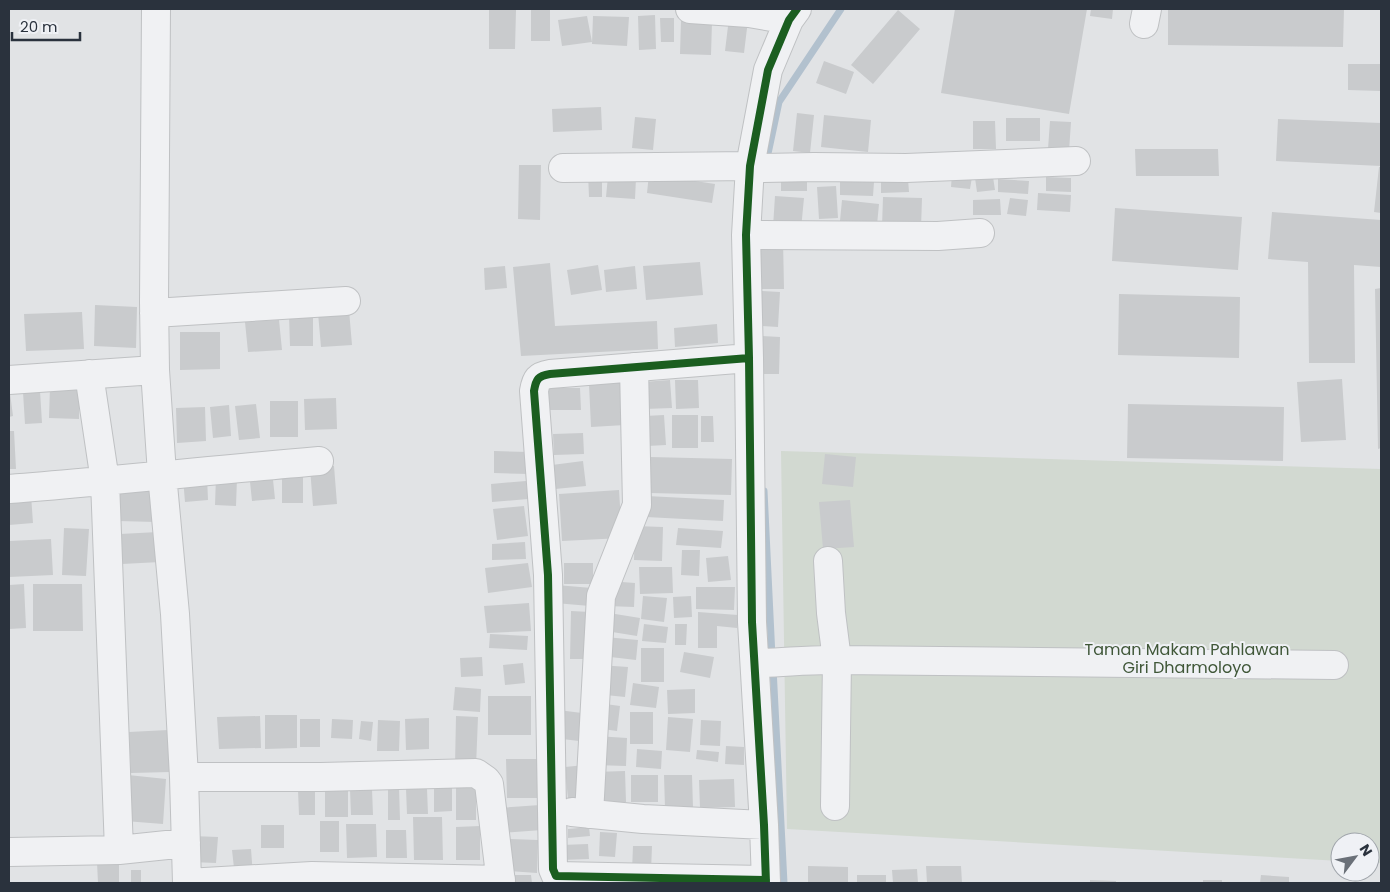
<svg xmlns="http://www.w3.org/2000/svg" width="1390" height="892" viewBox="0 0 1390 892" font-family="Poppins,sans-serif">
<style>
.green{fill:#d2d9d1}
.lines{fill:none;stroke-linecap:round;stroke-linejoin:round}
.stream{stroke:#b2c1ce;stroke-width:7}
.building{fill:#c9cbcd}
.minor-casing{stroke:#bfc1c3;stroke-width:30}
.minor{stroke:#f0f1f3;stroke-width:28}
.cycleway-casing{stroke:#eff1f5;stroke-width:11}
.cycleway{stroke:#1b5e20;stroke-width:8}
.labels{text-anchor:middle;stroke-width:4;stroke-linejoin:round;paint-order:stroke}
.park-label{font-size:16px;fill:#405738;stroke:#eff1f5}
</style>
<rect width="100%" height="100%" fill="#e1e3e5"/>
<path class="green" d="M781 451 1381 469V863H1370V842H1340V861L787 829Z"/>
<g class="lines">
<path class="stream" d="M766 163 779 102 841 9
M764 491 772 657
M773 668 784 883"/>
</g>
<path class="building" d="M531 9 550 10V41H531Z
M955 9H1087L1069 114 941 93Z
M1091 9H1113L1112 19 1090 16Z
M1168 9H1344L1343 47 1168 45Z
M489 10H516L515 49H489Z
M898 10 920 29 873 84 851 65Z
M655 15 656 49 639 50 638 16Z
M587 16 592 42 562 46 558 20Z
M593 16 629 17 627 46 592 44Z
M660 18H674V42H661Z
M729 18 748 20 744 53 725 51Z
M681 21 712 22 711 55 680 54Z
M824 61 854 72 846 94 816 83Z
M1348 64H1381V91L1348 90Z
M601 107 602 130 553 132 552 109Z
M797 113 814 115 810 153 793 151Z
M824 115 871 120 868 152 821 147Z
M635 117 656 119 653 150 632 148Z
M1006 118H1040V141H1006Z
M1278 119 1381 123V166L1276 161Z
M973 121H995L996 149H973Z
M1050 121 1071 122 1069 151 1048 149Z
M1135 149H1218L1219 176H1136Z
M519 165H541L540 220 518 219Z
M1379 167H1381V213L1374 212Z
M588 173H602V197H589Z
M649 174 715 184 712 203 647 193Z
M952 174 972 177 970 189 951 187Z
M608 176 636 178 635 199 606 197Z
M993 177 995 190 977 192 975 178Z
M1046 177 1071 178V192L1046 191Z
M908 179 909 192 881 193V180Z
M998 179 1029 181 1028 194 998 192Z
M781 180H807V191H781Z
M840 181 874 182 873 196 840 195Z
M836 186 838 218 819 219 817 187Z
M1038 193 1071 195 1070 212 1037 210Z
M775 196 804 198 801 229 773 227Z
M883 197 922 198 921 228 882 227Z
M1010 198 1028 200 1026 216 1007 214Z
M1000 199 1001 215H973V200Z
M842 200 879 204 877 225 840 221Z
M1115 208 1242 217 1238 270 1112 261Z
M1272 212 1381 220V267L1354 265 1355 363H1309L1308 262 1268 259Z
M760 239H783L784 289H762Z
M700 262 703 295 646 300 643 266Z
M550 263 555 326 657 321 658 349 521 356 513 267Z
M598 265 602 290 571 295 567 270Z
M505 266 507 288 485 290 484 268Z
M635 266 637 289 606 292 604 270Z
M1381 288V448L1378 449 1375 289Z
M762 291 780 292 778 327 761 326Z
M1119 294 1240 297 1239 358 1118 355Z
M95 305 137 307 136 348 94 346Z
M349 310 352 345 321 347 318 313Z
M82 312 84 349 26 351 24 314Z
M289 315H313V346H290Z
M279 320 282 350 248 352 245 322Z
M717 324 718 343 675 347 674 328Z
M180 332H220V369L180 370Z
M762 336 780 337 779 374H761Z
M1342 379 1346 440 1301 442 1297 382Z
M670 380 672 408 644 409 643 382Z
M675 380H698L699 408 676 409Z
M623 382 625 425 591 427 589 384Z
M50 387 79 388V419L49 418Z
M549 388H580L581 410H549Z
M40 391 42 423 25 424 23 392Z
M9 393H10L13 416 9 417Z
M336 398 337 429 305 430 304 399Z
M270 401H298V437H270Z
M256 404 260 438 239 440 235 406Z
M1128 404 1284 407 1283 461 1127 458Z
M229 405 231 436 213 438 210 407Z
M205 407 206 441 177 443 176 408Z
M664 415 666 445 647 446 645 416Z
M672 415H698V448H672Z
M701 416H713L714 442H701Z
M9 431H14L16 469H9Z
M583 433 584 454 554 455 553 434Z
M494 451 529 452V474L494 473Z
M825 454 856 457 853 487 822 484Z
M650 457 732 459 731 495 650 493Z
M583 461 586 486 555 489 552 465Z
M334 466 337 504 313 506 310 468Z
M272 470 275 499 252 501 249 472Z
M282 472H303V503H282Z
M207 477 208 500 185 502 183 478Z
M216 477 237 478 236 506 215 505Z
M526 481 528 499 492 502 491 484Z
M120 487 157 489 156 522 118 521Z
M619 490 622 538 562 541 559 494Z
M31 495 33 523 9 525V497Z
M647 496 724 500 723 521 646 517Z
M850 500 854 547 823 549 819 502Z
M524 506 528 536 497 540 493 509Z
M635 526 663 527 662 561 634 560Z
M64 528 89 529 86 576 62 575Z
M678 528 723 531 721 548 676 545Z
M158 532 160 562 122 564 120 534Z
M51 539 53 575 9 577V541Z
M525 542 526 559 492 560V544Z
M682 550H700L699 576 681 575Z
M728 556 731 580 708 582 706 558Z
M528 563 532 587 488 593 485 568Z
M564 563H593V584H564Z
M639 567H672L673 593 640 594Z
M608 581 635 583 634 607 607 606Z
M24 584 26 628 9 629V585Z
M33 584H82L83 631H33Z
M556 585 592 588 590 606 555 603Z
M696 587H735L734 610 696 609Z
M643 596 667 598 664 622 641 619Z
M691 596 692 617 674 618 673 597Z
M529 603 531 631 487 633 484 606Z
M571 611 590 612 589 659H570Z
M698 612 738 615 737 628 717 626V648H698Z
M609 613 640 618 637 636 606 631Z
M644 624 668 627 666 643 642 641Z
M675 624H687L686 645H675Z
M490 634 528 636 527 650 489 648Z
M605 637 638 640 636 660 602 656Z
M641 648H664V682H641Z
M684 652 714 657 710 678 680 672Z
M482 657 483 676 461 677 460 658Z
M523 663 525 683 505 685 503 665Z
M599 665 628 667 625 697 596 694Z
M633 683 659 687 656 708 630 705Z
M455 687 481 689 480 712 453 710Z
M695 689V713L668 714 667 690Z
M488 696H531V735H488Z
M598 703 620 706 617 731 595 728Z
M558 710 582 713 579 741 554 738Z
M630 712H653V744H630Z
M265 715H297V748L265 749Z
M260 716 261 748 219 749 217 717Z
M456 716 478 717 476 767 455 766Z
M668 717 693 719 690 752 666 750Z
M429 718V749L406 750 405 719Z
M300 719H320V747H300Z
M332 719 353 720 352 739 331 738Z
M378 720 400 721 399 751H377Z
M701 720 721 721 720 746 700 745Z
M361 721 373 722 371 741 359 739Z
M168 730 170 772 131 773 129 732Z
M596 736 627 738 626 766 595 765Z
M726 746 744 747V765L725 764Z
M637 749 662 751 661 769 636 767Z
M697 750 719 752 718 762 696 759Z
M506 759H540L541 798H507Z
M585 765 588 797 568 799 565 767Z
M625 771 626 802 595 803 594 772Z
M128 775 166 779 163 824 125 821Z
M631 775H658V802H631Z
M664 775H692L693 808H665Z
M734 779 735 807 700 808 699 780Z
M434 786H452V811L434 812Z
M325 787H348V817H325Z
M399 787 400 820H388V788Z
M456 787H476V820H456Z
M350 789H372L373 815H351Z
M406 789H427L428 814H407Z
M298 790 315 791V815H299Z
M540 805 542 830 500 833 499 808Z
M413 817H442L443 860H414Z
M320 821H339V852H320Z
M346 824H376L377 857 347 858Z
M261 825H284V848H261Z
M480 826V860H456V827Z
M589 827 590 836 568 838V829Z
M386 830H406L407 858H386Z
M600 832 617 833 615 857 599 856Z
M192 836 218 837 216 863 191 862Z
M510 839 538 840 537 873 509 871Z
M588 844 589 859 561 860V845Z
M633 846H652L651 871H632Z
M251 849 253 876 235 877 232 850Z
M97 862H119V883H98Z
M808 866 848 867V883H808Z
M926 866H961L962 883H927Z
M917 869 918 883H893L892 870Z
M131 870H141V883H131Z
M511 875H531L532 883H511Z
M857 875H886V883H857Z
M1261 875 1289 877V883H1260Z
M1090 880 1116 881V883H1090Z
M1203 880H1222V883H1203Z"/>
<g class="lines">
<g class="minor-casing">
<path id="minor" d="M690 9 749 13 789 20
M1144 24 1147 9
M563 168 750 166 763 168 814 167 906 168 1076 161
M746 235 938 236 980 233
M154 313 346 301
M749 358 550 374C538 376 536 379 534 391L548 575 553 869 556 876 766 880
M155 370 162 474 175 614 184 777 187 883
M89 374 105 481 119 850
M9 380 155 370 154 302 156 9
M9 489C112 481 215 470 319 461
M755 663C782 663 809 659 837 660L831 613 828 561
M184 777H321L476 773 486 780 489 784 501 883
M835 806 837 660 1334 665
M572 812 643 819 764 825
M589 814 601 596 637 505 634 367
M9 852 119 850 186 843
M187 883 312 876 501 880
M766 883 764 825 752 622 749 358 746 235 750 166 768 70 789 20 797 9"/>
</g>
<use href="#minor" class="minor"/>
<g class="cycleway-casing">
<path id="cycleway" d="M749 358 550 374C538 376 536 379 534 391L548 575 553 869 556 876 766 880
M766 883 764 825 752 622 749 358 746 235 750 166 768 70 789 20 797 9"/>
</g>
<use href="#cycleway" class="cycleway"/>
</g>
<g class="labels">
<g class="park-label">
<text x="1187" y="655">Taman Makam Pahlawan<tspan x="1187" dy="18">Giri Dharmoloyo</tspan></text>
</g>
</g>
<rect width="1390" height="892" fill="none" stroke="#2a323d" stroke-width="20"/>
<g transform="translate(1355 857) rotate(58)"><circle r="24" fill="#eff1f5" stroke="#a0a5ab"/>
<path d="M0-4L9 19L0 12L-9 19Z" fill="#6a7078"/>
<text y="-8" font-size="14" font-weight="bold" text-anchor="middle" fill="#2a323d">N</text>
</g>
<path d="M12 32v8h68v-8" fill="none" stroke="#2a323d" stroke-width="2.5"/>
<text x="20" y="32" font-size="15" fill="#2a323d" stroke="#eff1f5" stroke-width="4" paint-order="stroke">20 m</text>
</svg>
